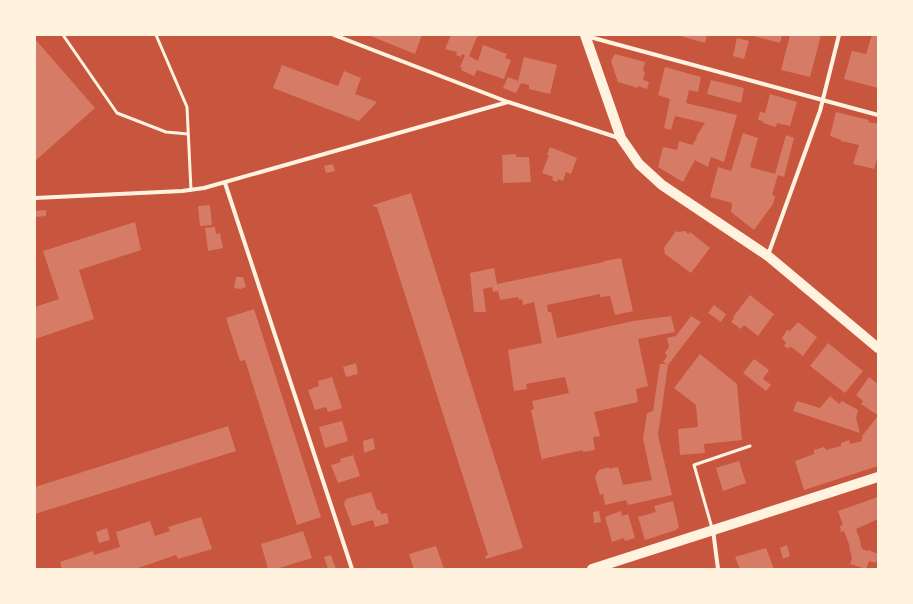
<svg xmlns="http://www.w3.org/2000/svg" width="913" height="604" viewBox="0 0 913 604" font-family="'DejaVu Sans',sans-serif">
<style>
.building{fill:#d67c66}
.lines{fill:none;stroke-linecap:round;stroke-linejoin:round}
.service{stroke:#fff3e0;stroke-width:3}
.minor{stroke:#fff3e0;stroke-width:4}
.primary{stroke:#fff3e0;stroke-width:10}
</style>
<rect width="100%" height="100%" fill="#c8553d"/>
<path class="building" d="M368 35H422L415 54Z
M451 35H479L478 37H477L469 56 478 61 483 45 507 54 505 58 511 60 504 79 477 70 474 76 461 70 462 68 460 67 465 55 462 54 461 57 456 55 457 52 445 49Z
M677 35H707L705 43Z
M750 35H782L780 43Z
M790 35H821L810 77 781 70Z
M872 35H878V88L844 79 852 51 866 54Z
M737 38 749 41 744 59 733 56Z
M35 39 95 108 35 161Z
M615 54 645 62 643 71 645 72 643 80 649 82 647 89 638 86V88L618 82 611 61Z
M524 57 557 65 550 94 529 89V85L521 83 516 93 503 88 508 77 518 81Z
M282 65 338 86 344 71 361 78 355 94 377 102 359 121 273 88Z
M665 67 701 77 698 92 689 90 686 103 737 115 724 162 711 157 708 167 695 160 683 182 658 167 663 147 677 150 679 141 692 145 697 138 696 137 705 123 675 116 671 130 664 128 670 99 658 95Z
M711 80 744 88 741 103 707 94Z
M770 94 797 102 790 126 777 123 776 127 763 123V121L758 120 760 112 765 113Z
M836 112 869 120 868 122 878 124V155L874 169 853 164 859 145 841 141V140L830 136Z
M743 133 758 138 750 167 775 174 786 135 794 138 784 177 778 175 772 195 775 196 773 204 754 230 731 212 732 203 710 197 718 167 731 171Z
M550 147 577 158 571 174 566 172 563 181 558 179 557 182 552 180 553 177 542 173 549 155H547Z
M516 154V157H529L531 182 503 183 502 155Z
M333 164 335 171 326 173 324 166Z
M411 193 523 548 486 559 485 556 488 555 377 207H374L373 205Z
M210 205 212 225 200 226 198 206Z
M46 210V216L35 217V211Z
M135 222 141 250 79 270 94 319 35 339V307L59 299 43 251Z
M215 227 216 234 220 233 223 248 208 251 205 228Z
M676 231 678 232 685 231 688 234 690 232 710 248 691 273 665 254 664 248Z
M621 258 633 311 615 315 610 296 600 297V294L547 305 548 312H551L557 338 633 321 671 316 675 332 638 339 648 386 636 389 638 402 594 412 600 436 593 437 595 450 583 452V450L542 459 543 461H542L531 410 534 409 532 401 569 393 565 377 526 384 527 389 514 391 508 350 542 343 534 302 523 305 522 299 519 300 518 297 500 300 498 291 493 292 492 287 483 289 486 312H474L470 273 494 268 497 284 604 262V261Z
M236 277H243L246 287 240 289 234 288Z
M750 295 774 314 758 336 744 325 741 329 731 322 734 318 733 317Z
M714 305 726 314 721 322 708 313Z
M254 309 321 517 297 525 245 360 240 361 226 318Z
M691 316 701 322 668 365 658 435 672 495 628 505 626 500 605 505 603 494 600 495 595 477 599 470 609 467V469L618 467 623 485 652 480 643 439 647 413 653 411 660 364H667L663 362 667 356 665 353 669 347 667 338 676 336Z
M798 322 817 337 803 356 790 346 789 349 784 346 786 343 782 338 787 330 790 331Z
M828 343 863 371 845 393 810 366Z
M700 354 737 384 742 440 704 444 705 453 680 455 678 429 698 427 696 405 674 388Z
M754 359 769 370 763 379 771 385 766 391 743 373Z
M356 363 358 374 346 377 343 367Z
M332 377 342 408 328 412 326 407 315 410 308 390 319 386 318 381Z
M869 377 878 384V412L876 414 861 404 863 401 856 395Z
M830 396 839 404 842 401 858 410 856 418 860 433 793 411 797 401 820 408Z
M878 416V466L804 490 795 461 814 454V450L824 447 826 450 841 446V443L849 440 850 444 862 441 861 439 863 438 862 436Z
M342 421 348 441 325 448 319 427Z
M228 426 236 451 35 514V487Z
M373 438 375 449 364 453 363 441Z
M353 455 360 476 338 483 331 465 341 462 340 459Z
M739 461 746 483 723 491 716 468Z
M371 492 377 510H380L381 514 387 513 389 523 375 527 373 520 352 526 344 504 346 499Z
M878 497V519L856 529 861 543H860L862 549 868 551V550L878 554 876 563 869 561 866 569 850 564 852 558 849 547H850L844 531 841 532 840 526 843 525 838 511Z
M673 501 679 527 676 530 645 540 638 517 656 512 654 506Z
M599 511 601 522 594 523 593 512Z
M621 511 622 516 628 514 635 538 625 541 624 538 612 542 605 517Z
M201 517 212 549 178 559 176 555 135 569H62L60 562 93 551 94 555 120 547 116 532 150 521 155 536 170 531 168 527Z
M107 528 110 540 99 543 96 532Z
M303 531 312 558 276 569H268L261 544Z
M787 545 790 556 783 559 780 548Z
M436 546 444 569H414L409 554Z
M766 548 774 569H740L735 557Z
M331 555 336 569H328L324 557Z"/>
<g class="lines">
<path class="service" d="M63 35 117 113 166 132 188 134
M156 35 187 107 191 190
M712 528 694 465 750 446"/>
<path class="minor" d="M334 35 508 102 619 138
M586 36 878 115
M225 183 352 569
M35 198 182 191 204 188 508 102
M768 255 820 111 839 35
M713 530 718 569"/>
<path class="primary" d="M585 35 621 138 639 164 662 185 768 256 878 348
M592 569 878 477"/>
</g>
<rect width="913" height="604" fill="none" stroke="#fff3e0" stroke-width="72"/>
</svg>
